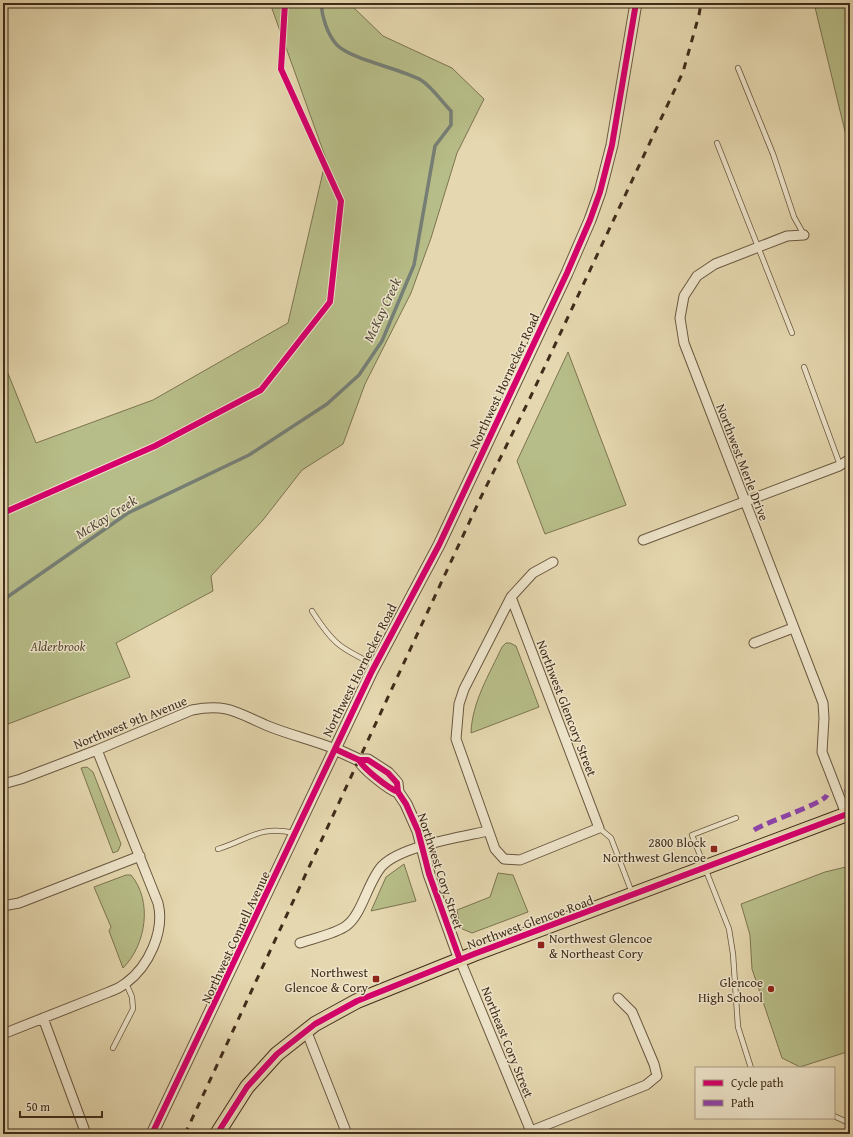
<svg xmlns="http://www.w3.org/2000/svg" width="853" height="1137" viewBox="0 0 853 1137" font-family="'Gentium Book Plus',serif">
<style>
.green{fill:#b7bd88;stroke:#7c7451}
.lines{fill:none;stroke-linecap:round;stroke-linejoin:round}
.stream{stroke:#767f76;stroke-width:3.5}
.service-casing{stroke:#6a573f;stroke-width:6}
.minor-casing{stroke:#6a573f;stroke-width:11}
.tertiary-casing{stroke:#6a573f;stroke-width:13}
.primary-casing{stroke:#412c1a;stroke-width:16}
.service{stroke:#eee5cb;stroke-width:4.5}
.minor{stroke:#eee5cb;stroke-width:9}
.tertiary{stroke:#eee5cb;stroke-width:11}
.primary{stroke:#e5d7af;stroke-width:14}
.rail{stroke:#412c1a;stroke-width:3;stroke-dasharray:7 7;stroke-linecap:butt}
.quiet{stroke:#8e44ad;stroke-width:5;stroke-dasharray:10 5;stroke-linecap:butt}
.cycleway-casing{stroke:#eee5cb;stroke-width:8}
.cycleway{stroke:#d6006c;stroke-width:6}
.poi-dot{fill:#8f2418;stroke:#eee5cb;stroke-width:1.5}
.labels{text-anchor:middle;stroke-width:3;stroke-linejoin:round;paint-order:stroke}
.street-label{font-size:13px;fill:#412c1a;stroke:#eee5cb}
.park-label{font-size:13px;font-style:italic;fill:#594930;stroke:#eee5cb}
.poi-label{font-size:13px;fill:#412c1a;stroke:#eee5cb;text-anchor:end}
.water-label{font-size:14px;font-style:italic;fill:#534839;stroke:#eee5cb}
</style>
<rect width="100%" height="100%" fill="#e5d7af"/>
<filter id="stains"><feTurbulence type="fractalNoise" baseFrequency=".005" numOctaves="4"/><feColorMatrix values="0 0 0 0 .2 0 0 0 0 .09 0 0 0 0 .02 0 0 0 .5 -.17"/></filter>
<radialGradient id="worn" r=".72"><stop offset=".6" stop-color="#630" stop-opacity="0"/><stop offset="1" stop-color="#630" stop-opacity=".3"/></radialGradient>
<path class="green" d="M270 3H352L351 5 383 36 452 68 484 99 457 153 431 238 411 293 365 384 343 444 302 470 263 520 211 576 213 591 116 643 130 677 3 726V361L36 443 153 400 288 323 326 159Z
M814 3H850V152Z
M568 352 626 505 545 534 517 461Z
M506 643H510L516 646 539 707 471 733C472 702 489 675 502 647Z
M87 767 93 772 121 844 118 851 113 853 81 768Z
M404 864 416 901 371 911 386 877Z
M850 866V1051L800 1067 782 1058 752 969 750 935 741 904 825 872Z
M498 873 513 875 528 912 472 933 460 928 457 910 490 897Z
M126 875H131C153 901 146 945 123 968L109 931 111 927 94 887Z"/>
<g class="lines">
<path class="stream" d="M3 600 128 513 249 455 327 404 359 375 382 341 414 265 435 146 451 125V111C442 102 432 87 421 80 399 68 352 60 337 45 327 34 322 17 321 3"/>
<g class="service-casing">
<path id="service" d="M738 68 773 154 794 217 804 235
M717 143 792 333
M804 367 840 465
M312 611C333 644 340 648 375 665
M736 818 692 835 729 929 733 954 738 1027 751 1068
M599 828 611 838 632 893
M218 849C250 839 260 825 294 833
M113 1048 133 1009 132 997 126 983
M834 1116 847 1122 850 1127"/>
</g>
<g class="minor-casing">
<path id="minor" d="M804 235 787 236 715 264 697 276 684 296 680 318 684 343 823 703 824 718 822 752 846 814
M643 540 839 466 850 459
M511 597 599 828 520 860 504 859 495 849 456 739 459 704 464 689 511 597 533 573 553 562
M754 643 793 628
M3 784 21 779 97 750 192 710C228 703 237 713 268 726 290 735 313 740 335 749
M3 906 19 903 140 856
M300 943C312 939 337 933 346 926 362 915 368 881 382 866 401 846 461 837 488 831
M460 960 532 1134
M43 1018 86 1134
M306 1030 347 1134
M3 1034 109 992C115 990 121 987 126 983 149 966 165 931 158 903L97 750
M531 1131 646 1085 657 1076 654 1064 632 1012 618 998"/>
</g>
<g class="tertiary-casing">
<path id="tertiary" d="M335 749 359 760H368L388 773 397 783 398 792 406 804 418 831 429 874 460 960
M359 760C364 769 388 788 398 792
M152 1134 372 671 439 545 567 273 590 220 600 192 612 145 636 3"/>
</g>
<g class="primary-casing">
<path id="primary" d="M217 1134 247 1087 277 1054 315 1024 357 1001 474 954 850 813"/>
</g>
<use href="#service" class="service"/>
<use href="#minor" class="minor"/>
<use href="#tertiary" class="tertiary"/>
<use href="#primary" class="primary"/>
<path class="rail" d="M185 1134 481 497 530 398 683 72 699 15 701 3"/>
<path class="quiet" d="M846 789 848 793
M754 830C768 821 823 804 827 795"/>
<g class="cycleway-casing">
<path id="cycleway" d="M3 513 155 446 261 390 330 302 341 201 281 69 285 3
M335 749 359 760H368L388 773 397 783 398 792 406 804 418 831 429 874 460 960
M359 760C364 769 388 788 398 792
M152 1134 372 671 439 545 567 273 590 220 600 192 612 145 636 3
M217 1134 247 1087 277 1054 315 1024 357 1001 474 954 850 813"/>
</g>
<use href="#cycleway" class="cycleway"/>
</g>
<g class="poi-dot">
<rect x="710" y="845" width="8" height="8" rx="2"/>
<rect x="537" y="941" width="8" height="8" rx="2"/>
<rect x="372" y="975" width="8" height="8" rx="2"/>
<circle cx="771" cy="989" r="4"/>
</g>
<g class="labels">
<g class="street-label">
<text transform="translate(504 381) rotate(-65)" y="5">Northwest Hornecker Road</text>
<text transform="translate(743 462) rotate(69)" y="5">Northwest Merle Drive</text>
<text transform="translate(359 670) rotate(-63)" y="5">Northwest Hornecker Road</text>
<text transform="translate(567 708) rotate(69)" y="5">Northwest Glencory Street</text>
<text transform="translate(130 722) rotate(-22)" y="5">Northwest 9th Avenue</text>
<text transform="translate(441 871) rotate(72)" y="5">Northwest Cory Street</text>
<text transform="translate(530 922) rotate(-20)" y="5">Northwest Glencoe Road</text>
<text transform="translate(235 937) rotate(-65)" y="5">Northwest Connell Avenue</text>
<text transform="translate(508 1042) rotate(68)" y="5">Northeast Cory Street</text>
</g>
<g class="park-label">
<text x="58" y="651">Alderbrook</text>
</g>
<g class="poi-label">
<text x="706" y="847">2800 Block<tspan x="706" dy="15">Northwest Glencoe</tspan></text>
<text x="549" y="943" text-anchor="start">Northwest Glencoe<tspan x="549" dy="15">&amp; Northeast Cory</tspan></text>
<text x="368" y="977">Northwest<tspan x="368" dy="15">Glencoe &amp; Cory</tspan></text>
<text x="763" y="987">Glencoe<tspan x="763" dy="15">High School</tspan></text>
</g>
<g class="water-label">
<text transform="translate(382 310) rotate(-65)" y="5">McKay Creek</text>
<text transform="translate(106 517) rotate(-32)" y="5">McKay Creek</text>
</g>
</g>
<rect width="853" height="1137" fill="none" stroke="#e5d7af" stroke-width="16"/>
<rect x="4" y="4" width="845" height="1129" fill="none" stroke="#412c1a" stroke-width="2"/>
<rect x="8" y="8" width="837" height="1121" fill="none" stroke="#412c1a"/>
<rect x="695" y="1067" width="140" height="52" fill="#eee5cb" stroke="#a99b84"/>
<rect x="703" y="1080" width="20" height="6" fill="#d6006c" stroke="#a99b84"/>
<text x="731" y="1087" font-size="12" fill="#412c1a">Cycle path</text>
<rect x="703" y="1100" width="20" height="6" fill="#8e44ad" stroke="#a99b84"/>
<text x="731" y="1107" font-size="12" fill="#412c1a">Path</text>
<path d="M20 1111v6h82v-6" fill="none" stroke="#412c1a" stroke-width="2"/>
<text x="26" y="1111" font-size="12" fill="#412c1a" stroke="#eee5cb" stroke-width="3" paint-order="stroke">50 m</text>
<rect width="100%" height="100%" filter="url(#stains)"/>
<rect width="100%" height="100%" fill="url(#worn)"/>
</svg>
